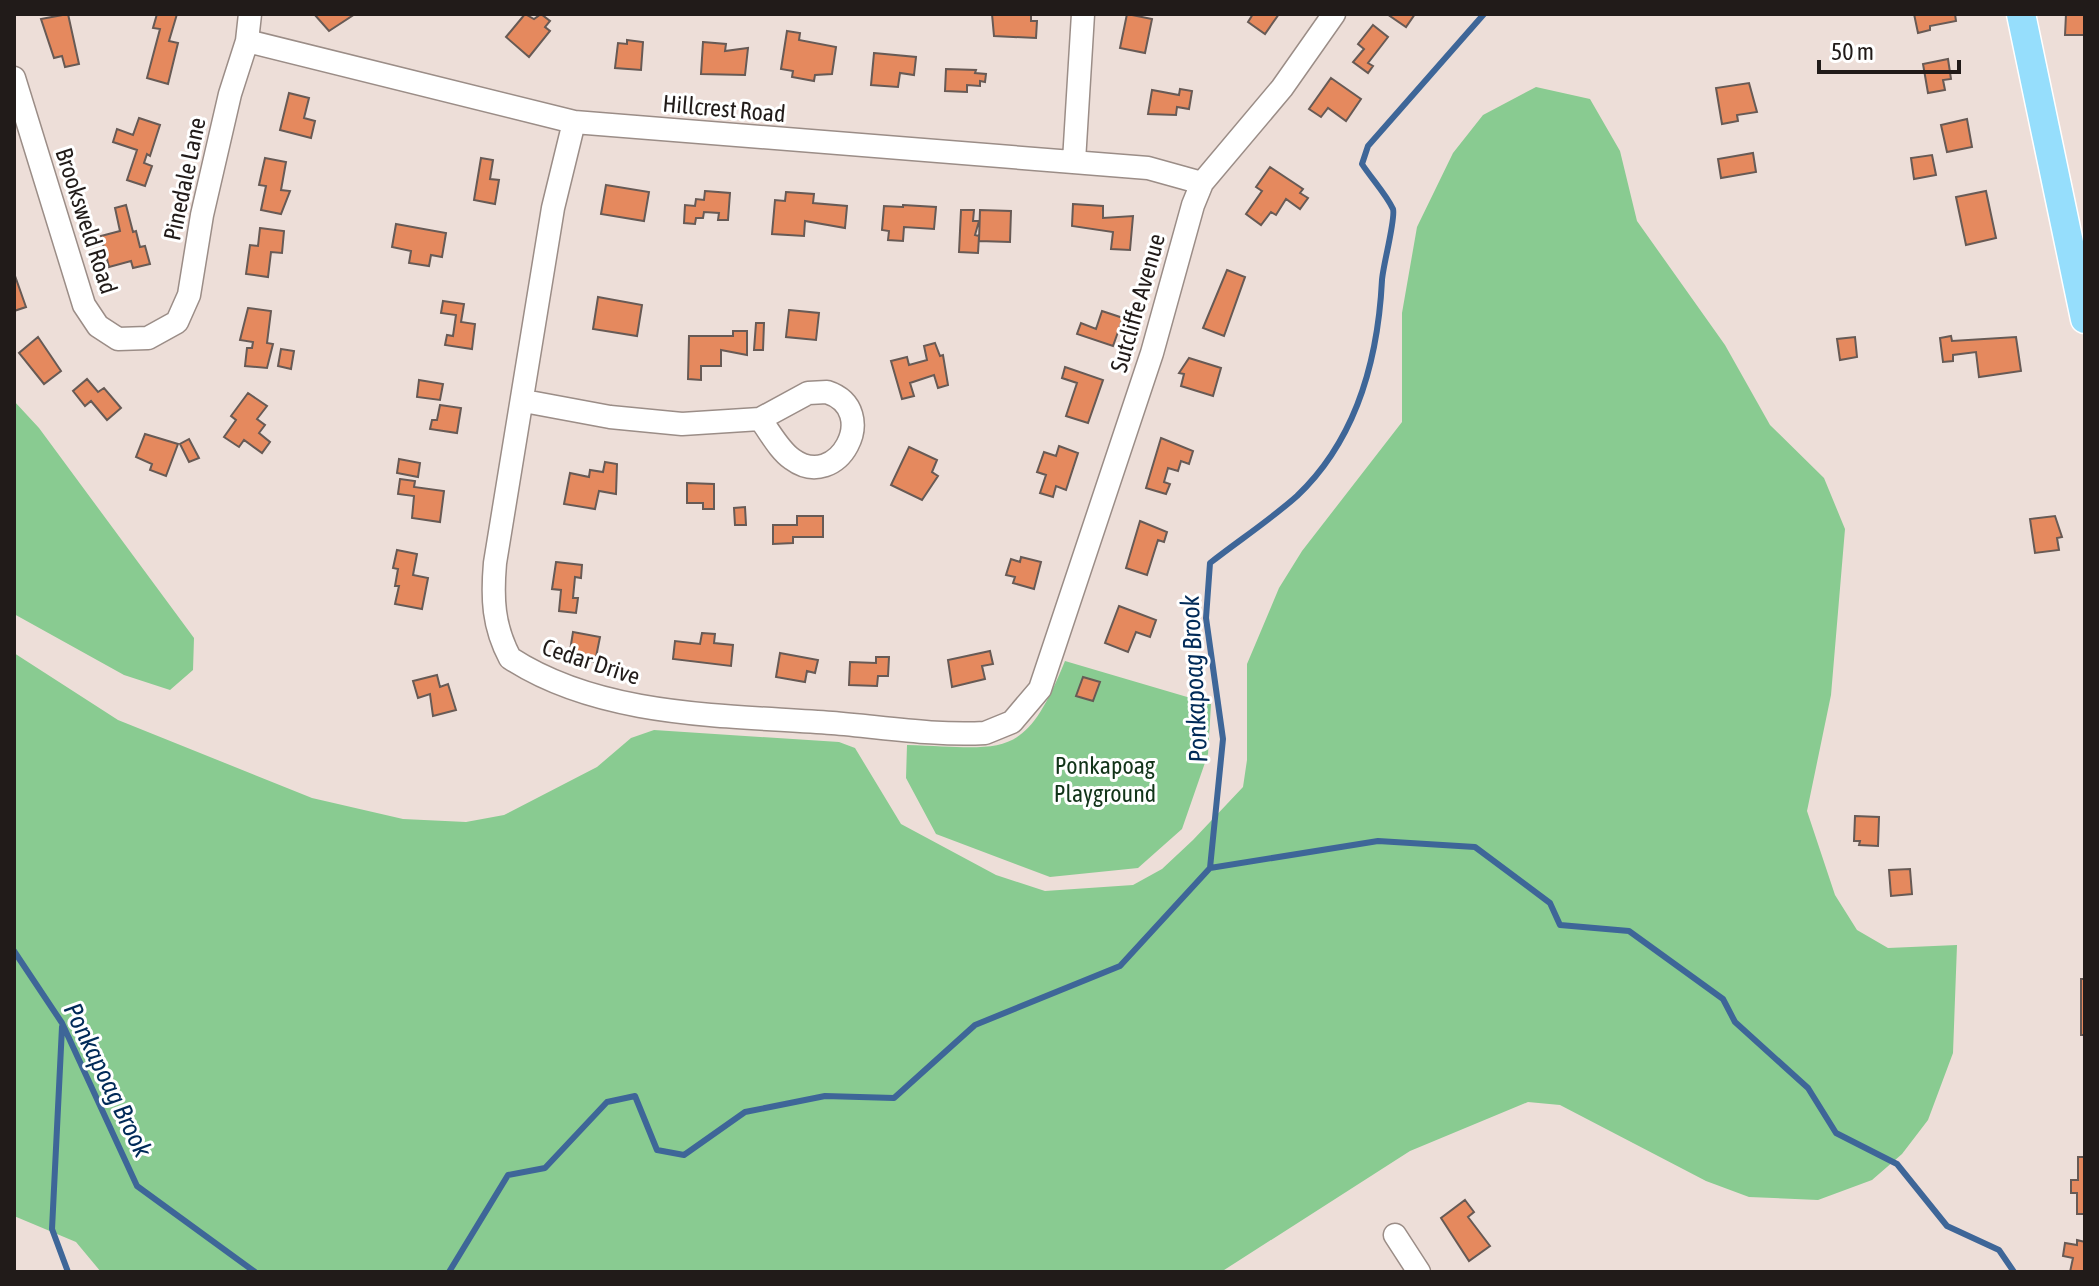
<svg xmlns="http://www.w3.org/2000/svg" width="2099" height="1286" viewBox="0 0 2099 1286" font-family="'Asap Condensed',sans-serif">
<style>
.green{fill:#89cb91}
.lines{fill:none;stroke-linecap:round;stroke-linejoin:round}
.stream{stroke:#3e6698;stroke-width:6}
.building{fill:#e5895e;stroke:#675a55;stroke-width:2}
.minor-casing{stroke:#9b8d87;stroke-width:25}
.major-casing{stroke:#fff;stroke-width:31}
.minor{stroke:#fff;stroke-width:22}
.major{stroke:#96defc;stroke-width:28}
.labels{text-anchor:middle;stroke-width:6;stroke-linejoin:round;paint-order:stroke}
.street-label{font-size:24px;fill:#211b19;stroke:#fff}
.park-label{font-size:24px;fill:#113318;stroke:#fff}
.water-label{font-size:26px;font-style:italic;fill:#002a58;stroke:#fff}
</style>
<rect width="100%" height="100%" fill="#edded8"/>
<path class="green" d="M1536 87 1590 99 1620 151 1637 221 1725 345 1770 425 1824 478 1845 529 1831 695 1807 811 1835 895 1857 930 1888 948 1957 945 1953 1053 1928 1120 1902 1154 1872 1180 1818 1200 1749 1197 1706 1181 1560 1105 1528 1102 1410 1151 1221 1272H101L76 1242 14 1216V653L118 720 312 798 403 819 466 822 504 815 597 767 631 738 654 730 839 742 855 748 901 824 996 875 1045 891 1133 885 1162 869 1193 840 1243 787 1247 760V664L1279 588 1302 551 1402 422V313L1417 227 1453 153 1483 115Z
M14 401 39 428 194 638 193 670 170 690 124 675 14 614Z
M1065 661 1211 704 1208 754 1182 829 1138 868 1050 877 936 834 906 778 907 745C1007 748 1024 761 1065 661Z"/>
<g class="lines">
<path class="stream" d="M1210 868 1378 841 1475 847 1550 903 1560 925 1629 931 1723 999 1735 1022 1808 1088 1836 1133 1897 1164 1947 1226 1999 1250 2014 1272
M14 951 62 1023 137 1186 255 1272
M62 1027 52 1229 68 1272
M449 1272 508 1175 545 1168 607 1102 635 1096 657 1150 684 1155 745 1112 825 1096 894 1098 975 1025 1120 966 1210 868 1223 739 1206 618 1210 563C1238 541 1270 520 1297 496 1356 440 1378 359 1382 280 1383 265 1396 218 1393 209 1386 194 1371 178 1362 164L1368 146 1484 14"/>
</g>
<path class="building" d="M68 14 79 64 65 67 62 56 54 58 41 19Z
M157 14H177L169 41 178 43 168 84 147 78 160 29 153 28Z
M314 14H355L329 31Z
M525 14 534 19 541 14 550 21 545 27 550 31 529 57 506 37Z
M992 14H1031V21H1037L1036 38 994 36Z
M1127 14 1152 19 1145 53 1120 48Z
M1253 14H1279L1265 34 1248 22Z
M1387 14H1415L1406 27Z
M1914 14H1955L1956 21 1930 26V30L1918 33Z
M2066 14H2085V35H2065Z
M1373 25 1388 37 1368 63 1373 66 1368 73 1353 62 1364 49 1358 44Z
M787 31 800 33 799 40 836 47 832 74 815 75 814 81 792 77 793 71 781 69Z
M627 40 643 42 641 70 615 68 618 43 627 44Z
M703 42 726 44 725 51 748 48 745 75 701 74Z
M874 53 916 57 914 75 900 73 898 87 871 85Z
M1948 59 1951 79 1943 80 1945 90 1928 93 1923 64Z
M946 69 976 70 975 73 986 74 985 82 980 81V86L967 85V92L945 91Z
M1331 78 1361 99 1346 121 1328 108 1321 117 1309 109Z
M1749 83 1757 112 1737 115 1738 121 1722 124 1716 88Z
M1180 89 1192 91 1189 109 1177 107 1176 115 1148 114 1152 90 1179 95Z
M289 93 309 98 304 118 315 121 311 138 280 130Z
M139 118 160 125 150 156 147 154 144 163 152 166 145 186 127 180 137 150 113 142 117 129 133 135Z
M1967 119 1972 147 1947 152 1941 125Z
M1753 153 1756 172 1721 178 1718 159Z
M1932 155 1936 175 1914 179 1911 158Z
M265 158 286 162 281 190 290 191 281 214 261 210 266 186 259 185Z
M481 158 493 160 490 179 499 180 495 204 474 200Z
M1270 167 1303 189 1300 193 1308 198 1300 209 1286 199 1276 215 1271 212 1261 225 1246 214 1262 191 1256 187Z
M606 185 649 192 644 221 601 214Z
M705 191 730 193 728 220H718L719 213 704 212 703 218H696L695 224 684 223 685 205 695 206 696 199 704 200Z
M1986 191 1996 238 1966 245 1956 197Z
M786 192 814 194 813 203 847 206 845 228 805 221 804 236 772 234 775 200 785 201Z
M1073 204 1103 206V218L1133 216 1130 250 1111 249 1113 232 1072 226Z
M126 205 133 232 136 231 140 247 145 246 150 264 133 268 131 261 109 267 101 236 120 231 115 208Z
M903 205 936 207 934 229 904 227 903 241 888 240 889 231 882 230 884 206 903 207Z
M961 210H974L973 221H979L975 235 979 236 978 253 959 252Z
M980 210 1011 211 1010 242 979 241Z
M396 224 446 233 442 257 431 255 429 266 409 263 411 251 392 247Z
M260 228 284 231 282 253 271 252 268 277 246 274 250 245 258 246Z
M1227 270 1245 277 1224 336 1203 328Z
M14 273 26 307 14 311Z
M598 297 642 305 637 336 593 329Z
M443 301 464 304 461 322 475 324 472 349 445 345 447 335 453 336 456 315 441 313Z
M248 308 271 311 267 343 273 344 267 368 245 366 247 348H252L253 342 240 340Z
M789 310 819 313 816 340 786 337Z
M1102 311 1123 318 1113 346 1077 334 1081 323 1096 329Z
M756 323H764L763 350H754Z
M733 331H747V355L721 350V366H701V380L688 379 689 336H733Z
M1951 336 1952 341 2016 337 2021 371 1979 377 1976 352 1953 355V361L1943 362 1940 338Z
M38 337 61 371 44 384 19 353Z
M1855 337 1857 357 1840 360 1837 339Z
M935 343 940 356 943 355 948 385 938 388 934 375 910 383 914 396 902 399 891 361 907 357 909 365 927 360 924 346Z
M281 349 294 351 291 369 278 366Z
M1189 358 1221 368 1213 396 1181 386 1184 374 1179 373Z
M1065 367 1103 380 1088 423 1066 416 1077 383 1062 378Z
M87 379 98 392 104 388 121 408 107 420 91 401 85 406 73 391Z
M419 380 443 384 440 400 417 397Z
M248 393 267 406 257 419 265 425 259 433 270 442 262 453 244 440 239 447 224 437 236 420 231 416Z
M440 405 461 408 457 433 430 429 432 420H437Z
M145 434 178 444 166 476 150 470 152 464 136 457Z
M1161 438 1193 451 1189 464 1181 461 1178 471 1168 468 1164 482 1170 484 1166 494 1146 488Z
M189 439 199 458 189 462 180 444Z
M1059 446 1078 453 1066 490 1056 486 1053 497 1040 493 1046 475 1037 472 1044 452 1056 456Z
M909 447 937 460 932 472 938 476 922 500 891 485Z
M399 459 420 463 418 477 397 473Z
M605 462 617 464 616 494 599 491 595 509 564 504 570 473 589 477 590 470 603 472Z
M400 479 415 481 414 487 444 491 440 522 412 518 414 496 398 494Z
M687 483 714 484V509H703V503H687Z
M745 507 746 525H735L734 508Z
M797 516H823V537H793V543L773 544V525H797Z
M2055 516 2062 537 2057 538 2059 550 2035 553 2030 519Z
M1140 521 1167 532 1164 542 1158 540 1147 575 1126 568Z
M397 550 417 554 413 575 428 578 422 609 395 604 399 586H395L398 569 393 568Z
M1021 557 1041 562 1034 589 1013 583 1015 577 1006 575 1011 559 1020 562Z
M556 562 582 565 581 578 575 577 573 598H578L576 613 559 611 561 590 552 589Z
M1119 606 1156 620 1150 637 1136 632 1128 652 1105 643Z
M573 632 600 637 595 662 569 657Z
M702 633 715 634 714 643 733 645 731 666 673 659 675 641 700 644Z
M990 651 993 664 982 666 985 679 952 687 948 660Z
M780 653 818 660 815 673 807 671 805 682 776 677Z
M876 657H889L888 676H878L877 686 849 685 850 662 876 663Z
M437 675 440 687 448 684 456 710 433 716 430 694 418 698 413 681Z
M1083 677 1100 682 1093 701 1076 696Z
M1855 816 1879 817 1878 846 1859 845 1860 841H1854Z
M1910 869 1912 894 1891 896 1889 870Z
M2081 979H2085V1035H2081Z
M2078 1157H2085V1214H2077V1193H2071V1180H2078Z
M1465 1200 1474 1212 1468 1217 1490 1246 1469 1261 1441 1218Z
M2077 1240 2085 1242V1272H2070L2073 1258 2063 1256 2065 1243 2077 1245Z"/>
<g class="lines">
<g class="minor-casing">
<path id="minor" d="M247 41 574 122 1148 168 1202 183
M14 78 84 305 98 326 118 339 148 338 177 322 189 295 202 215 230 94 247 41 250 14
M574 122 553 208 495 563C492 598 493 626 510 658 602 718 726 715 832 723 882 727 935 736 985 733L1012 722 1040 689 1152 353 1193 205 1202 183 1282 88 1334 14
M1074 161 1083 14
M827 392C882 410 838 493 792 459 779 450 770 432 760 419L808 393Z
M524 401 610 417 682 424 760 419
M1395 1235 1419 1272"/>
</g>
<g class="major-casing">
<path id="major" d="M2021 14 2085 319"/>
</g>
<use href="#minor" class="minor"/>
<use href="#major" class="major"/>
</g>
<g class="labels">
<g class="street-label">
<text transform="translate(724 109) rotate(5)" y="8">Hillcrest Road</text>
<text transform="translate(185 179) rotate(-78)" y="8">Pinedale Lane</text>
<text transform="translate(86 221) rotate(72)" y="8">Brooksweld Road</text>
<text transform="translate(1138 303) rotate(-74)" y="8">Sutcliffe Avenue</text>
<text transform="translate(591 662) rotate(18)" y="8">Cedar Drive</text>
</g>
<g class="park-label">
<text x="1105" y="774">Ponkapoag<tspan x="1105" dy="28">Playground</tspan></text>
</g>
<g class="water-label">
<text transform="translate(1194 679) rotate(-93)" y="9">Ponkapoag Brook</text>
<text transform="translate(108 1080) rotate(64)" y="9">Ponkapoag Brook</text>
</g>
</g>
<rect width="2099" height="1286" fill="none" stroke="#211b19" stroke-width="32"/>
<path d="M1819 60v12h140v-12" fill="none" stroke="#211b19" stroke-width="4"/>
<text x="1831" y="60" font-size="24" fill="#211b19" stroke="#ffffff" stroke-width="6" paint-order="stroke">50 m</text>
</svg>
